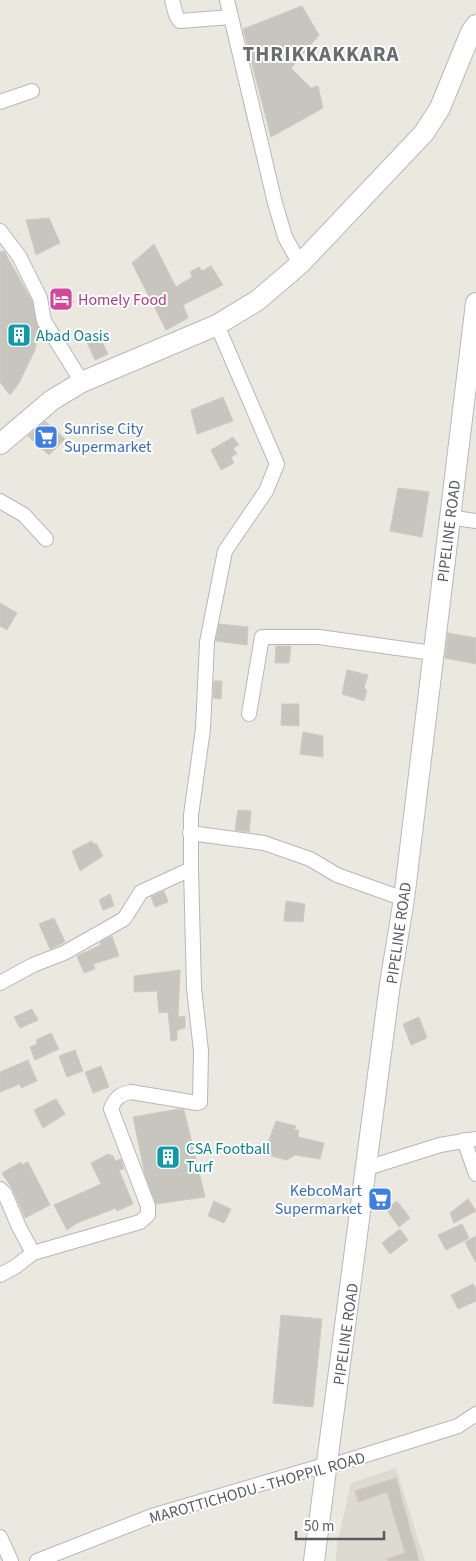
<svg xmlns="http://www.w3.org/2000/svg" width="476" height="1561" viewBox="0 0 476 1561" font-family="'Source Sans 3',sans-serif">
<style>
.education{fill:#dddad0}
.building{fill:#c8c5be;stroke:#cfcabd}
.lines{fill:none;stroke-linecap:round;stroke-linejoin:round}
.street-casing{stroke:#b5b7bc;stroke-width:16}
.secondary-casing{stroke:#b5b8be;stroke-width:22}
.street{stroke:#fff;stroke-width:14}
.secondary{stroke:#fff;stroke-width:20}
.labels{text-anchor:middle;stroke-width:4;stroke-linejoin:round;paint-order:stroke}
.hotel-label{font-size:16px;fill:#b23c85;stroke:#fff;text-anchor:start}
.culture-label{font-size:16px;fill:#0d838f;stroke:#fff;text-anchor:start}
.shop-label{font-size:16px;fill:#366cbe;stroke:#fff;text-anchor:start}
.street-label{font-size:16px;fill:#585b60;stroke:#fff}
.district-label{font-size:21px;font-weight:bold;letter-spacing:1px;fill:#696d72;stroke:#fff}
</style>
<rect width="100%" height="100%" fill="#ebe8df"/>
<path class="education" d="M396 1468 425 1561H336L337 1544 351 1483Z"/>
<path class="building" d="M302 6 319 35 291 68 311 88 318 86 323 108 271 137 243 29Z
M49 218 60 243 36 255 26 220Z
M154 244 176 287 192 277 190 272 199 267 202 271 211 266 223 285 183 305 188 318 166 330 132 263Z
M4 251 32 301 39 329 35 350 19 383 10 395 0 382V252Z
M66 289 74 302 56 309 49 297Z
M97 331 108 354 95 360 85 338Z
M223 397 233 421 197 434 191 410Z
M45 421 65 439 49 455 28 436Z
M233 437 239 445 233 448 237 454 231 457 234 463 221 470 211 450Z
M398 488 429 492 422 537 390 531Z
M0 603 17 613 7 630 0 626Z
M219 624 248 627 247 645 216 641Z
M448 633 476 638V664L445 658Z
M276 646H291L289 663H275Z
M347 670 368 675 364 688 367 690 364 701 342 694Z
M214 681H222L221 699 213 698Z
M282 704H299V726L281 725Z
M303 732 323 736V757L300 754Z
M238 810 251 811 249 832 235 830Z
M92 841 94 845 96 843 103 856 80 871 72 851Z
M164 891 168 902 155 907 151 897Z
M110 894 114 906 103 910 99 900Z
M286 901 305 904 303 922 284 921Z
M54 918 65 942 50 949 39 924Z
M112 936 119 956 93 964 95 969 84 973 77 956 101 945 100 942Z
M180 970 178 1017 185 1016V1028L177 1030V1040L171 1041 168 1012 159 1013 157 991 134 992V976Z
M32 1009 38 1020 20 1028 14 1017Z
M419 1017 427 1038 411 1045 403 1024Z
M51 1033 59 1049 35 1060 30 1047 37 1044 36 1040Z
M75 1050 83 1071 67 1077 59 1056Z
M28 1060 37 1081 21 1088 20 1084 0 1092V1072Z
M101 1066 109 1087 93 1093 85 1072Z
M56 1099 65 1114 43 1128 34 1110Z
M179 1109 184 1110 205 1197 156 1204 145 1175 133 1117Z
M276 1121 296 1126 294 1130H299L298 1137 324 1143 320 1159 295 1155 287 1160 264 1154Z
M108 1154 113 1156 115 1161 121 1159 124 1169 119 1170 133 1204 117 1211 116 1208 77 1223 67 1230 54 1205 101 1184 91 1163Z
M21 1162V1165L28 1162 50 1205 25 1218 13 1190 2 1173Z
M468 1199 476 1211 454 1223 450 1213Z
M214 1201 231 1209 224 1223 208 1216Z
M397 1201 410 1218 399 1227 386 1209Z
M462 1224 469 1238 446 1250 438 1235Z
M400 1229 408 1240 390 1254 382 1243Z
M476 1236V1263L465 1242Z
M473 1284 476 1288V1301L458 1309 451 1295Z
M281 1315 322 1319 313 1407 273 1403Z
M396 1478 419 1561H388L387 1559 405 1553 387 1492 358 1502 355 1491Z"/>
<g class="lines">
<g class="street-casing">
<path id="street" d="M172 0 176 15 180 21 231 17
M227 0 275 203 285 237 300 264
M0 102 32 91
M0 231 19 256 40 298 44 321 82 382
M0 501 24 515 46 539
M449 517 476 521
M249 714 262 637H319L433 653
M190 833 264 843 310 859 337 875 404 899
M0 983 33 965 64 953 124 919 141 892 191 869V815L203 729 207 642 225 551 266 491 277 464 217 325
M464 1140 476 1174
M367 1168 440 1145 476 1139
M0 1189 5 1194 19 1227 33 1253 15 1267 0 1275
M33 1253 140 1222 148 1215V1206L111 1109C115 1098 120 1094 131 1092L197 1103 200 1102 201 1051 194 988 191 869
M0 1537 11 1561
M37 1561 152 1516 318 1467H327L458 1426 476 1414"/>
</g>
<g class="secondary-casing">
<path id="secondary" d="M0 444 52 400 82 382 217 325 258 300 300 264 424 133 440 108 471 32 476 25
M314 1561 390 984 404 899 476 303"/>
</g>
<use href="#street" class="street"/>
<use href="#secondary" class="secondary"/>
</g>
<defs>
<g id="hotel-square" transform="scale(1.25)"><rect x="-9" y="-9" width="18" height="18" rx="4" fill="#d1479c" stroke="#fff"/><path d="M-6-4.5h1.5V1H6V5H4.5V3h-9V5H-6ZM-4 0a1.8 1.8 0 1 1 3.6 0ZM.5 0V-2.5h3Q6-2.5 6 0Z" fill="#fff"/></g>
<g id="building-square" transform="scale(1.25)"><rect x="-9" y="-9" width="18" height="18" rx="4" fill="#0f9aa8" stroke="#fff"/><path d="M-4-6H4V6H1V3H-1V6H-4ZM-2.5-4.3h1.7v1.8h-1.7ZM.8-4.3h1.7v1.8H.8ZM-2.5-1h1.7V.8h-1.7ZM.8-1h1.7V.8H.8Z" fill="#fff"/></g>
<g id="supermarket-square" transform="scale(1.25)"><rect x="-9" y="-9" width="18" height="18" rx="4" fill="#3f7fe0" stroke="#fff"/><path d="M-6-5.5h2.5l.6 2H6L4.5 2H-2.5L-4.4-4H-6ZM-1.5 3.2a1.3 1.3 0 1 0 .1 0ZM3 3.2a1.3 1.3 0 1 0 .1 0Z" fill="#fff"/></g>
</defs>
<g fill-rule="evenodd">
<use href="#hotel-square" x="61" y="299"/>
<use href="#building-square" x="19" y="335"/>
<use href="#supermarket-square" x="46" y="437"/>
<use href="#building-square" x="168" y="1157"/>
<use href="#supermarket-square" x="380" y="1199"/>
</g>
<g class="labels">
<g class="hotel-label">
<text x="78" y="305">Homely Food</text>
</g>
<g class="culture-label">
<text x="36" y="341">Abad Oasis</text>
<text x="186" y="1154">CSA Football<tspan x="186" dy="18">Turf</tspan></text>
</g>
<g class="shop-label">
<text x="64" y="434">Sunrise City<tspan x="64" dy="18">Supermarket</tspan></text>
<text x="362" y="1196" text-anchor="end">KebcoMart<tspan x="362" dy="18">Supermarket</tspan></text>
</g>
<g class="street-label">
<text transform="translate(448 531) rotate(-83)" y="6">PIPELINE ROAD</text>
<text transform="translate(398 933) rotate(-82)" y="6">PIPELINE ROAD</text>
<text transform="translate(345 1334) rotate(-82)" y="6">PIPELINE ROAD</text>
<text transform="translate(257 1487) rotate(-16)" y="6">MAROTTICHODU - THOPPIL ROAD</text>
</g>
<g class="district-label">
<text x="321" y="61">THRIKKAKKARA</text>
</g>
</g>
<path d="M296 1531v8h88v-8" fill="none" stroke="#585b60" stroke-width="2.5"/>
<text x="304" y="1531" font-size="15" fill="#585b60" stroke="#ffffff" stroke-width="4" paint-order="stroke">50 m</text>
</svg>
